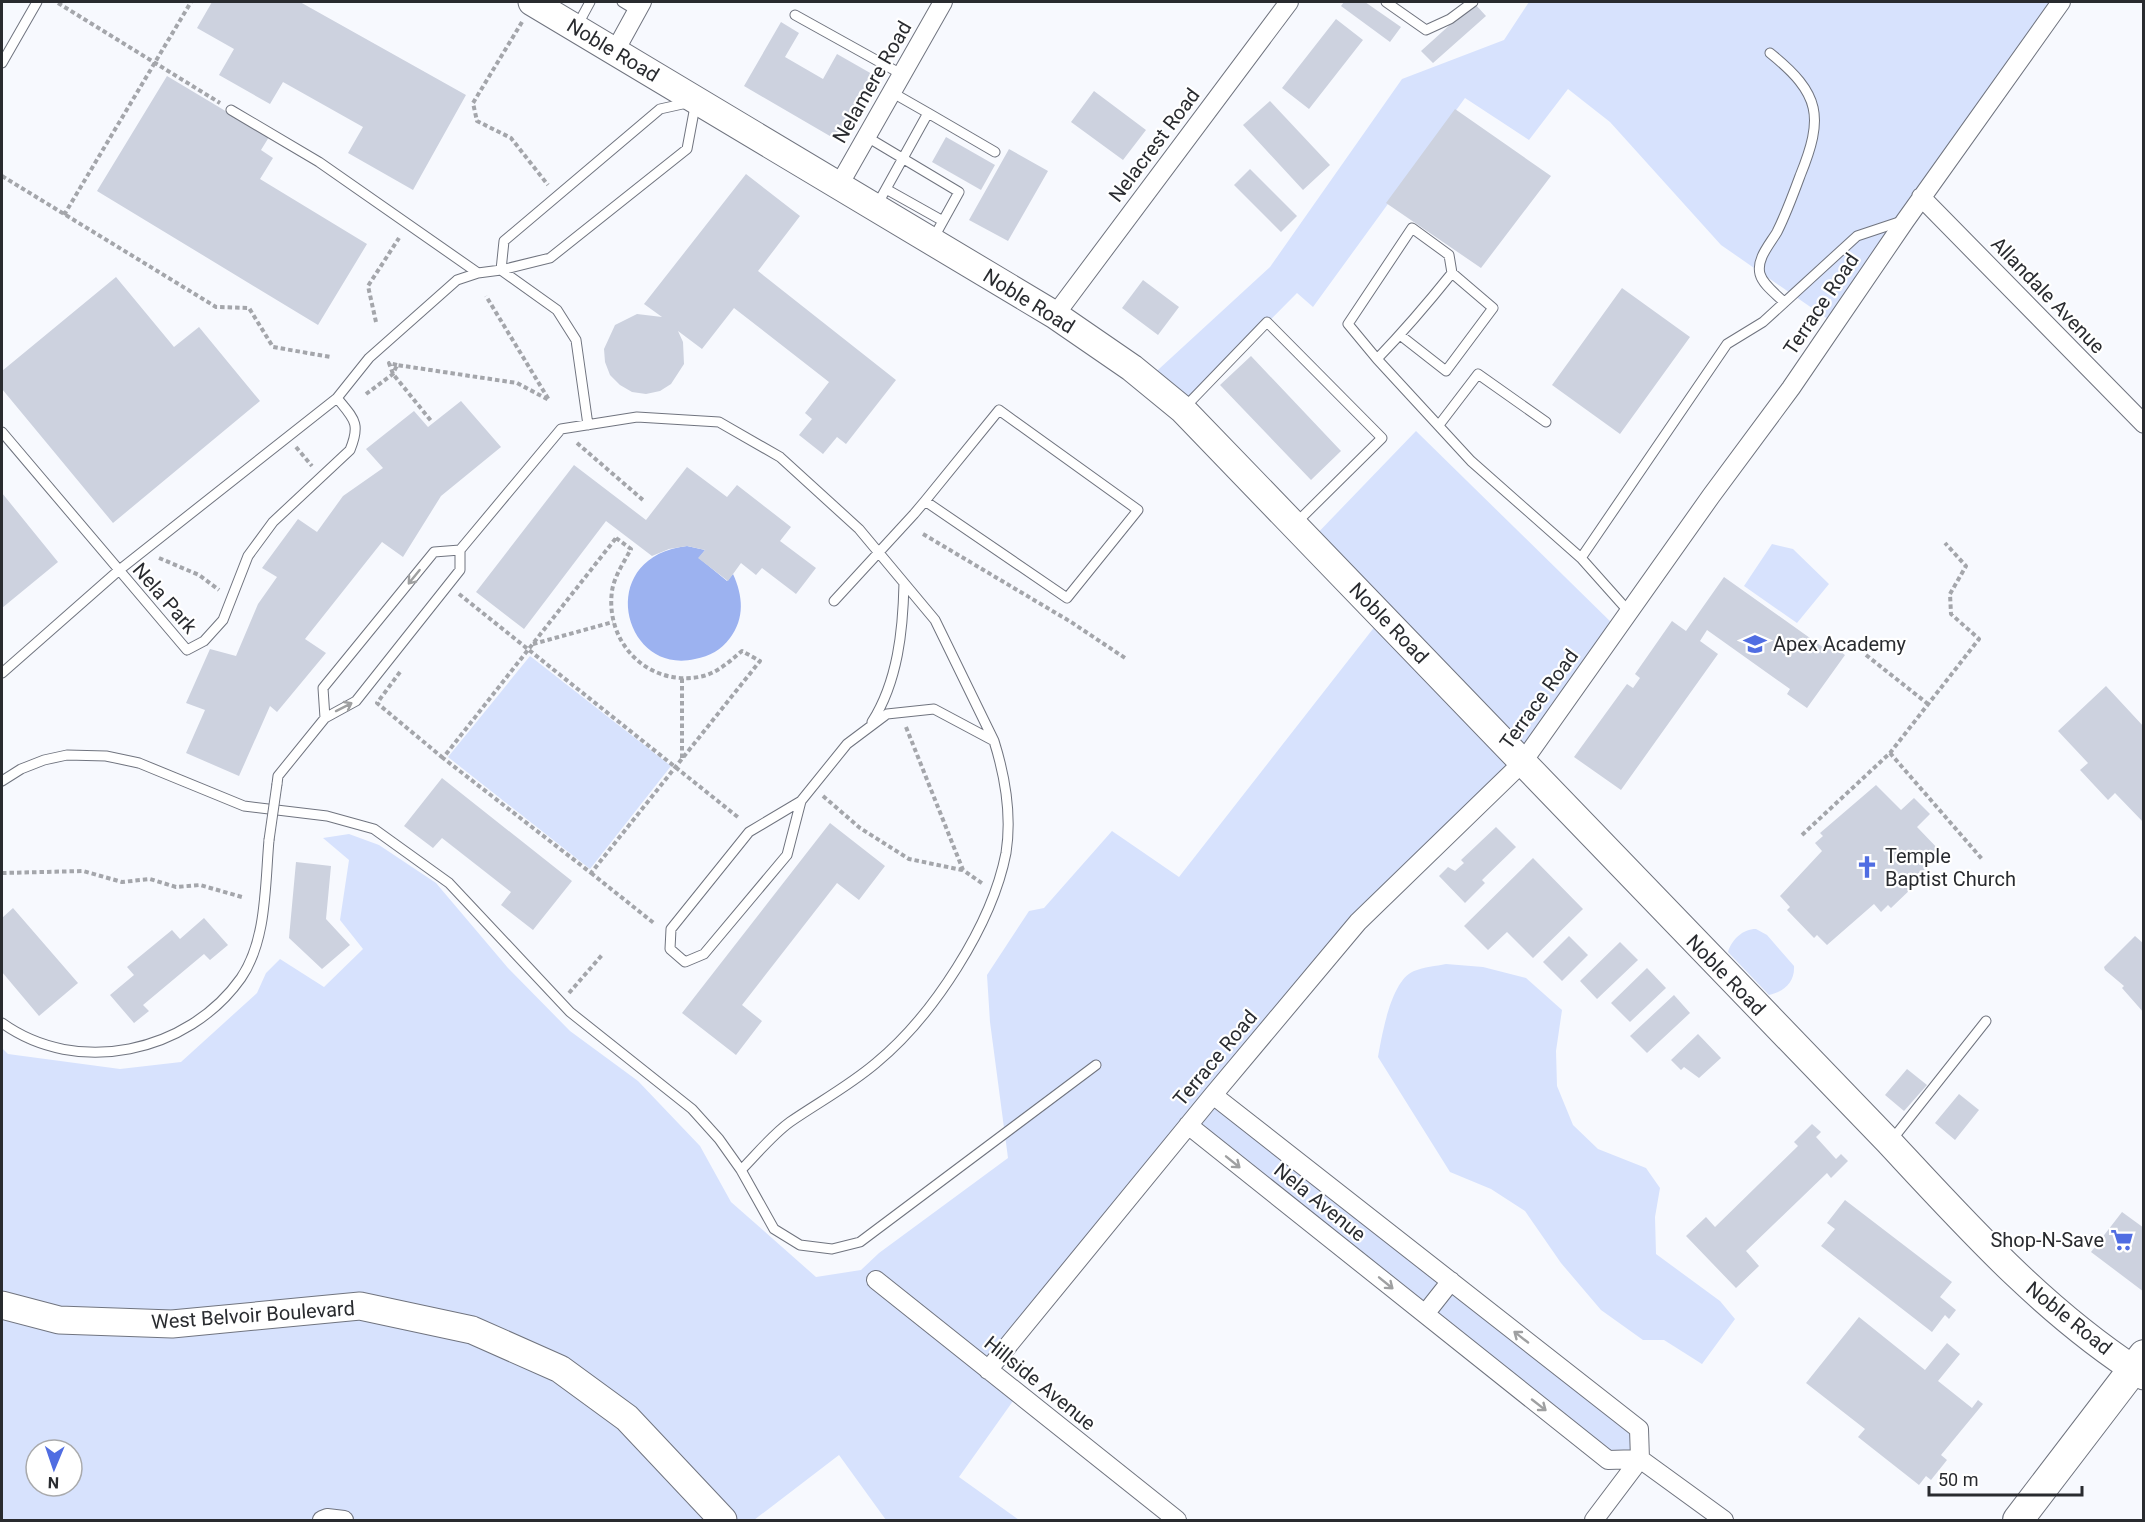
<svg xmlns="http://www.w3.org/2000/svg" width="2145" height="1522" viewBox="0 0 2145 1522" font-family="Roboto,sans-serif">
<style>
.green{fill:#d7e2fd;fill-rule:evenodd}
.water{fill:#9cb2f0}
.building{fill:#cdd2df}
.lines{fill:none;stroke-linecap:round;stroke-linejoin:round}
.lane-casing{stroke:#70747f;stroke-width:11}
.street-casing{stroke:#70747f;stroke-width:20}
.secondary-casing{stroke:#70747f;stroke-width:29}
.primary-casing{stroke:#70747f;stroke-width:32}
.path{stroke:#a4a6ab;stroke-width:4;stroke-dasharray:4.5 3;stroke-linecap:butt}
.lane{stroke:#fff;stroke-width:9}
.street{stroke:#fff;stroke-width:18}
.secondary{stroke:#fff;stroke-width:27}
.primary{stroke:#fff;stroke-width:30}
.lane-bridge-casing{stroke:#70747f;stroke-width:11;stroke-linecap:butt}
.lane-bridge{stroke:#fff;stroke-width:9}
.oneway{stroke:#9fa0a1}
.labels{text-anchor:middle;stroke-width:4.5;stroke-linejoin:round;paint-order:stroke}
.street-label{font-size:20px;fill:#292b2f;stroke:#fff}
.poi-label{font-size:20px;fill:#292b2f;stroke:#fff;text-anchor:start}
</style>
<rect width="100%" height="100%" fill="#f7f9fe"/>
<path class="green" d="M1529 2H2061L1835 324 1721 245 1610 122 1568 89 1529 140 1465 98 1313 307 1297 293 1182 409 1147 380 1270 267 1402 79 1504 40Z
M1416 431 1618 629 1522 763 1358 922 1213 1095 1639 1429 1640 1459 1608 1460 1188 1126 988 1370 1018 1394 959 1477 1019 1520H886L839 1455 754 1520H2V1048L8 1054 120 1069 181 1062 257 993 266 973 280 959 324 987 363 949 340 920 349 860 323 838 349 834 379 845 436 883 508 968 570 1031 638 1081 700 1146 731 1202 816 1277 861 1270 879 1253 1008 1158 990 1022 987 975 1029 911 1044 908 1112 831 1179 877 1383 616 1310 541ZM36 1450H72V1486H36Z
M1772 544 1793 549 1829 584 1797 623 1744 586Z
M530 656 671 766 590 869 448 757Z
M1756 929 1767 935 1794 966C1795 982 1784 992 1769 995L1728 952C1732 939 1743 929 1756 929Z
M1446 964 1483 967 1526 978 1562 1010 1556 1051 1557 1086 1573 1125 1598 1149 1646 1168 1660 1188 1655 1217 1656 1254 1720 1301 1735 1319 1702 1364 1664 1340H1643L1601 1310 1561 1263 1525 1211 1491 1189 1450 1172 1378 1057C1382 1035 1391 980 1414 971 1424 967 1436 966 1446 964Z"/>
<path class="water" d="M687 546 705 550 699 558 727 581 733 574C743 596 745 618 730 638 721 650 710 656 695 659 623 676 593 557 687 546Z"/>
<path class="building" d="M212 2H300L466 95 413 190 348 153 363 127 283 82 270 104 219 75 234 49 197 28Z
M1344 2H1365L1401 27 1390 42 1341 6Z
M1474 3 1486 16 1433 63 1421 51Z
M1336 19 1363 40 1309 109 1282 88Z
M781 22 799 33 785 57 823 79 837 54 872 74 835 139 744 86Z
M167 76 269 137 261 150 273 158 260 179 367 244 318 325 97 191Z
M1094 91 1146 130 1123 160 1071 122Z
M1270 101 1330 165 1303 190 1243 125Z
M1455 109 1551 176 1481 268 1386 203Z
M946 137 995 165 981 190 932 162Z
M1009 149 1048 171 1008 241 969 220Z
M1250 169 1297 216 1281 232 1234 185Z
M746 174 800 216 758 271 896 380 846 444 837 437 823 454 799 435 812 419 805 413 829 382 734 308 702 349 678 331 683 342 684 364 671 384 660 391 646 394 632 392 620 385 610 375 605 362 604 349 615 325 637 314 662 317 644 304Z
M116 277 174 347 199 327 260 401 113 523 2 389V371Z
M1143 280 1179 307 1158 335 1122 308Z
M1622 288 1690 337 1620 434 1552 385Z
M1251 356 1341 451 1311 480 1220 385Z
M461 401 501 447 441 496 403 557 382 542 305 639 326 653 277 712 270 706 239 776 186 753 205 710 186 703 210 649 236 656 258 604 277 577 262 568 298 519 317 532 343 496 383 468 366 449 414 411 428 427Z
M574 465 646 520 687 467 727 497 737 485 791 527 780 541 816 568 796 594 762 568 756 575 741 563 728 581 698 558 705 550 687 546 669 549 652 556 606 521 524 629 476 592Z
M2 493 58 562 2 608Z
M1724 577 1824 648 1827 643 1845 655 1807 708 1787 694 1790 689 1707 630 1700 641 1718 654 1621 790 1574 757 1627 684 1633 688 1640 678 1635 674 1672 621 1686 631Z
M2106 686 2144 727V823L2115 793 2108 800 2080 770 2088 763 2058 731Z
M442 778 572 881 533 930 501 905 511 892 442 838 433 848 404 826Z
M1876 785 1901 810 1914 798 1930 814 1917 827 1942 853 1911 882 1914 886 1891 908 1888 905 1881 912 1874 904 1827 945 1817 935 1814 938 1787 910 1790 907 1780 896 1822 851 1815 843 1823 836 1820 833Z
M830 823 885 866 859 900 837 883 742 1005 762 1021 736 1055 682 1013Z
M1496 827 1516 847 1482 880 1485 883 1465 903 1439 876 1448 867 1455 871 1464 863 1461 860Z
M1533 858 1583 909 1533 958 1507 932 1488 950 1464 926Z
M296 862 331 866 326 919 350 945 322 969 289 938Z
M13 908 78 983 39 1016 2 972V918Z
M204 918 228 945 210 960 204 954 143 1005 149 1011 134 1023 110 995 134 975 127 967 172 930 180 939Z
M1569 936 1588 955 1562 981 1543 962Z
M2135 936 2144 944V1013L2122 988 2124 986 2105 970 2104 967Z
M1620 942 1638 960 1597 999 1580 981Z
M1647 968 1666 988 1630 1022 1611 1003Z
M1674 995 1690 1013 1647 1053 1630 1036Z
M1698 1034 1721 1058 1699 1078 1684 1067 1681 1070 1671 1060Z
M1907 1069 1927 1085 1904 1111 1885 1095Z
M1959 1094 1979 1110 1955 1140 1935 1123Z
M1812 1124 1821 1132 1816 1137 1836 1159 1841 1154 1848 1161 1831 1178 1827 1173 1746 1251 1759 1266 1736 1288 1686 1236 1706 1217 1715 1227 1798 1146 1794 1142Z
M1845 1200 1952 1282 1940 1297 1956 1310 1949 1319 1945 1315 1932 1332 1821 1246 1835 1229 1827 1223Z
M2122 1212 2144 1228V1292L2091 1252Z
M1859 1317 1925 1370 1947 1343 1960 1354 1938 1381 1972 1408 1978 1400 1983 1404 1941 1455 1947 1460 1931 1480 1926 1476 1919 1485 1858 1437 1865 1429 1806 1383Z"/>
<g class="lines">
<g class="lane-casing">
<path id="lane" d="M622 2 637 11
M1386 2 1426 30 1450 19 1473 2
M795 15 903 75
M577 26 590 2
M1770 53C1821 94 1824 117 1800 176 1793 195 1786 214 1777 232 1770 244 1756 259 1760 274 1763 285 1776 294 1784 302
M2 63 37 2
M893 93 928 113
M696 101 687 149 550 258 501 270 504 241 660 109Z
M231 110 319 162 478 273
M867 137 959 192 933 239
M886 189 943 221
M877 205 928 113 995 152
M1400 335 1446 371 1493 308 1452 273C1428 303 1404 331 1377 359L1471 461 1581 558
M1377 359 1348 324 1412 228 1449 255 1452 273
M1184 408 1267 322 1382 438 1295 524
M1439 425 1478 374 1546 422
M2 432 187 650 204 641 223 620 248 556 273 522 350 450C361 423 354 419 337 398
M460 550 434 552 323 688 325 718 356 701 460 570V550L561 429 637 417 719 422 780 457 859 529 935 620 994 741
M834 601 914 514 925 501 999 410 1138 510 1067 598 925 501
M1630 613 1581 558 1727 344 1763 322 1857 236 1902 221
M2 673 118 571 337 398 369 358 457 280 478 273 501 270 557 310 576 340 588 425
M872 722C898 681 903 630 904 583
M2 781 21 769 44 760 67 755 106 756 139 763 244 806 327 816 374 829 449 883 570 1012 692 1109 719 1139 741 1170
M277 784 278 776 325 718
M801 801 787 855 704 954 685 962 670 949 671 929 749 832 801 801 847 744 887 714 934 709 994 741C1005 776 1012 815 1006 853 992 925 933 1016 876 1063 849 1086 819 1102 790 1122 772 1135 756 1155 741 1170L774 1229 800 1245 832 1249 860 1242 1096 1065
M2 1023C77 1077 188 1053 241 978 267 940 265 884 269 840
M1891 1141 1986 1021"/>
</g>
<g class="street-casing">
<path id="street" d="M615 51 642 2
M839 185 943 2
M1921 197 2144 424
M1055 315 1289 2
M1188 1125 1608 1460 1640 1459 1639 1429 1213 1095
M876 1280 1177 1520
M1425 1314 1451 1281
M988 1370 1213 1095 1358 922 1522 763 1711 496 1791 388 1905 221 2061 2
M322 1520 327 1518 344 1520
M1594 1520 1640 1459 1724 1520"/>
</g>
<g class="secondary-casing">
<path id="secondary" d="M532 2 1055 315 1132 368 1182 409 1889 1142C1968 1227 2045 1313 2144 1376
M2 1305 59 1320 172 1324 360 1306 472 1330 560 1369 627 1418 723 1520"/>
</g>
<g class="primary-casing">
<path id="primary" d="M2018 1520 2144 1355"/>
</g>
<path class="path" d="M58 3 220 103
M522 22 473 103 477 121 511 138 548 185
M2 176 216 307 249 308 273 347 331 357
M64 215 191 2
M376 322 368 286 399 238
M397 365 389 363 393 374 432 422
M366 394 393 374 397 365 517 383 549 400 486 296
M577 443 643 500
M296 447 312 466
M923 534 1071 622 1125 658
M616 538 631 549C624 562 614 577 612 591 605 642 647 686 699 677 716 674 729 662 742 651L760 661 591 873 443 758Z
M159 558 199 575 219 590
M459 594 739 818
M533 644 613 622
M1866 655 1928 704
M400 672 377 703 443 758
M906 727 963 870 983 884
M1890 753 1982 859
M682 758V678
M823 796 860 828 909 859 962 870
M1802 835 1890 753 1979 639 1951 614 1950 594 1966 566 1945 543
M2 873 83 871 122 882 150 879 176 887 200 885 242 897
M591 873 655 924
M569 993 602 955"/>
<use href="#lane" class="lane"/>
<use href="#street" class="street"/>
<use href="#secondary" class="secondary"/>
<use href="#primary" class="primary"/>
<g class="lane-bridge-casing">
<path id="lane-bridge" d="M269 840 277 784"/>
</g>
<use href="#lane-bridge" class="lane-bridge"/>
</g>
<defs><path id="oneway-shaft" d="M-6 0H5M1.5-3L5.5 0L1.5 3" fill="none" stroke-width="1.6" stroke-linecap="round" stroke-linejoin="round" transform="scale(1.5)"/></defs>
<g class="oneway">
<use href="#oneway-shaft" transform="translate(414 577) rotate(129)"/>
<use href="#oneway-shaft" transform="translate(344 707) rotate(-27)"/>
<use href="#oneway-shaft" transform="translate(1233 1162) rotate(39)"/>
<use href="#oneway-shaft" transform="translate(1386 1283) rotate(39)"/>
<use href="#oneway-shaft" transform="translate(1521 1337) rotate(-142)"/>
<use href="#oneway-shaft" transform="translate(1539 1405) rotate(38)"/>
</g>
<defs>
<g id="school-bare" transform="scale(1.8)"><path d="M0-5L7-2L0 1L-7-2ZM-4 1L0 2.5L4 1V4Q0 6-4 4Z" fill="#506de2" stroke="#fff" stroke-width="2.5" paint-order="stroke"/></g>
<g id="church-bare" transform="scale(1.8)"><path d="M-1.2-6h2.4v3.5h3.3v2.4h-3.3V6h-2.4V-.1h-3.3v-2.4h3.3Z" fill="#506de2" stroke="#fff" stroke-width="2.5" paint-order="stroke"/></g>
<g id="supermarket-bare" transform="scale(1.8)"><path d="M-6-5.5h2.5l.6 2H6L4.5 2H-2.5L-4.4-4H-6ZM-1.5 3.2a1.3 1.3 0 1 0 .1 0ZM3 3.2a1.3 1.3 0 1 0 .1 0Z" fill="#506de2" stroke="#fff" stroke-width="2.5" paint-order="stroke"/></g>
</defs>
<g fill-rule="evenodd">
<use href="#school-bare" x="1755" y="644"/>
<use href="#church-bare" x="1867" y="867"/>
<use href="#supermarket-bare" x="2122" y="1240"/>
</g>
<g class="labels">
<g class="street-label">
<text transform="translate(613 50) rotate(31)" y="7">Noble Road</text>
<text transform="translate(872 82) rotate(-60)" y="7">Nelamere Road</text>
<text transform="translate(1154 145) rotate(-53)" y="7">Nelacrest Road</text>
<text transform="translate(2048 295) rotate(46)" y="7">Allandale Avenue</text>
<text transform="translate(1029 301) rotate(32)" y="7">Noble Road</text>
<text transform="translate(1821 304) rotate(-56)" y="7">Terrace Road</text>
<text transform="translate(165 598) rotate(49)" y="7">Nela Park</text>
<text transform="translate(1389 623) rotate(46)" y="7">Noble Road</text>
<text transform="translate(1539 699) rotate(-54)" y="7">Terrace Road</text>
<text transform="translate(1726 975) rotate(46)" y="7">Noble Road</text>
<text transform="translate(1215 1058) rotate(-50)" y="7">Terrace Road</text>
<text transform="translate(1320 1202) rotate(39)" y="7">Nela Avenue</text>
<text transform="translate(253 1315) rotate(-4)" y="7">West Belvoir Boulevard</text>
<text transform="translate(2069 1318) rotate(39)" y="7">Noble Road</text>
<text transform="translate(1040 1383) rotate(39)" y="7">Hillside Avenue</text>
</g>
<g class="poi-label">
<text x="1773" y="651">Apex Academy</text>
<text x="1885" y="863">Temple<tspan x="1885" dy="23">Baptist Church</tspan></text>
<text x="2104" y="1247" text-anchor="end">Shop-N-Save</text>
</g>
</g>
<rect width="2145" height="1522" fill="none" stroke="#292b2f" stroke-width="6"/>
<g transform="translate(54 1468) rotate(182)"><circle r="28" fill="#ffffff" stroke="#a9aaac" stroke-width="1.5"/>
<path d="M0-4.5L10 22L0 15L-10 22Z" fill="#506de2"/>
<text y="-9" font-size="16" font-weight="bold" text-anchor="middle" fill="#292b2f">N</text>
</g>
<path d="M1929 1486v9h153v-9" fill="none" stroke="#292b2f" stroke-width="3"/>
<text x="1938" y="1486" font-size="18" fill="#292b2f" stroke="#ffffff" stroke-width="4.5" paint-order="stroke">50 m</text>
</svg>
